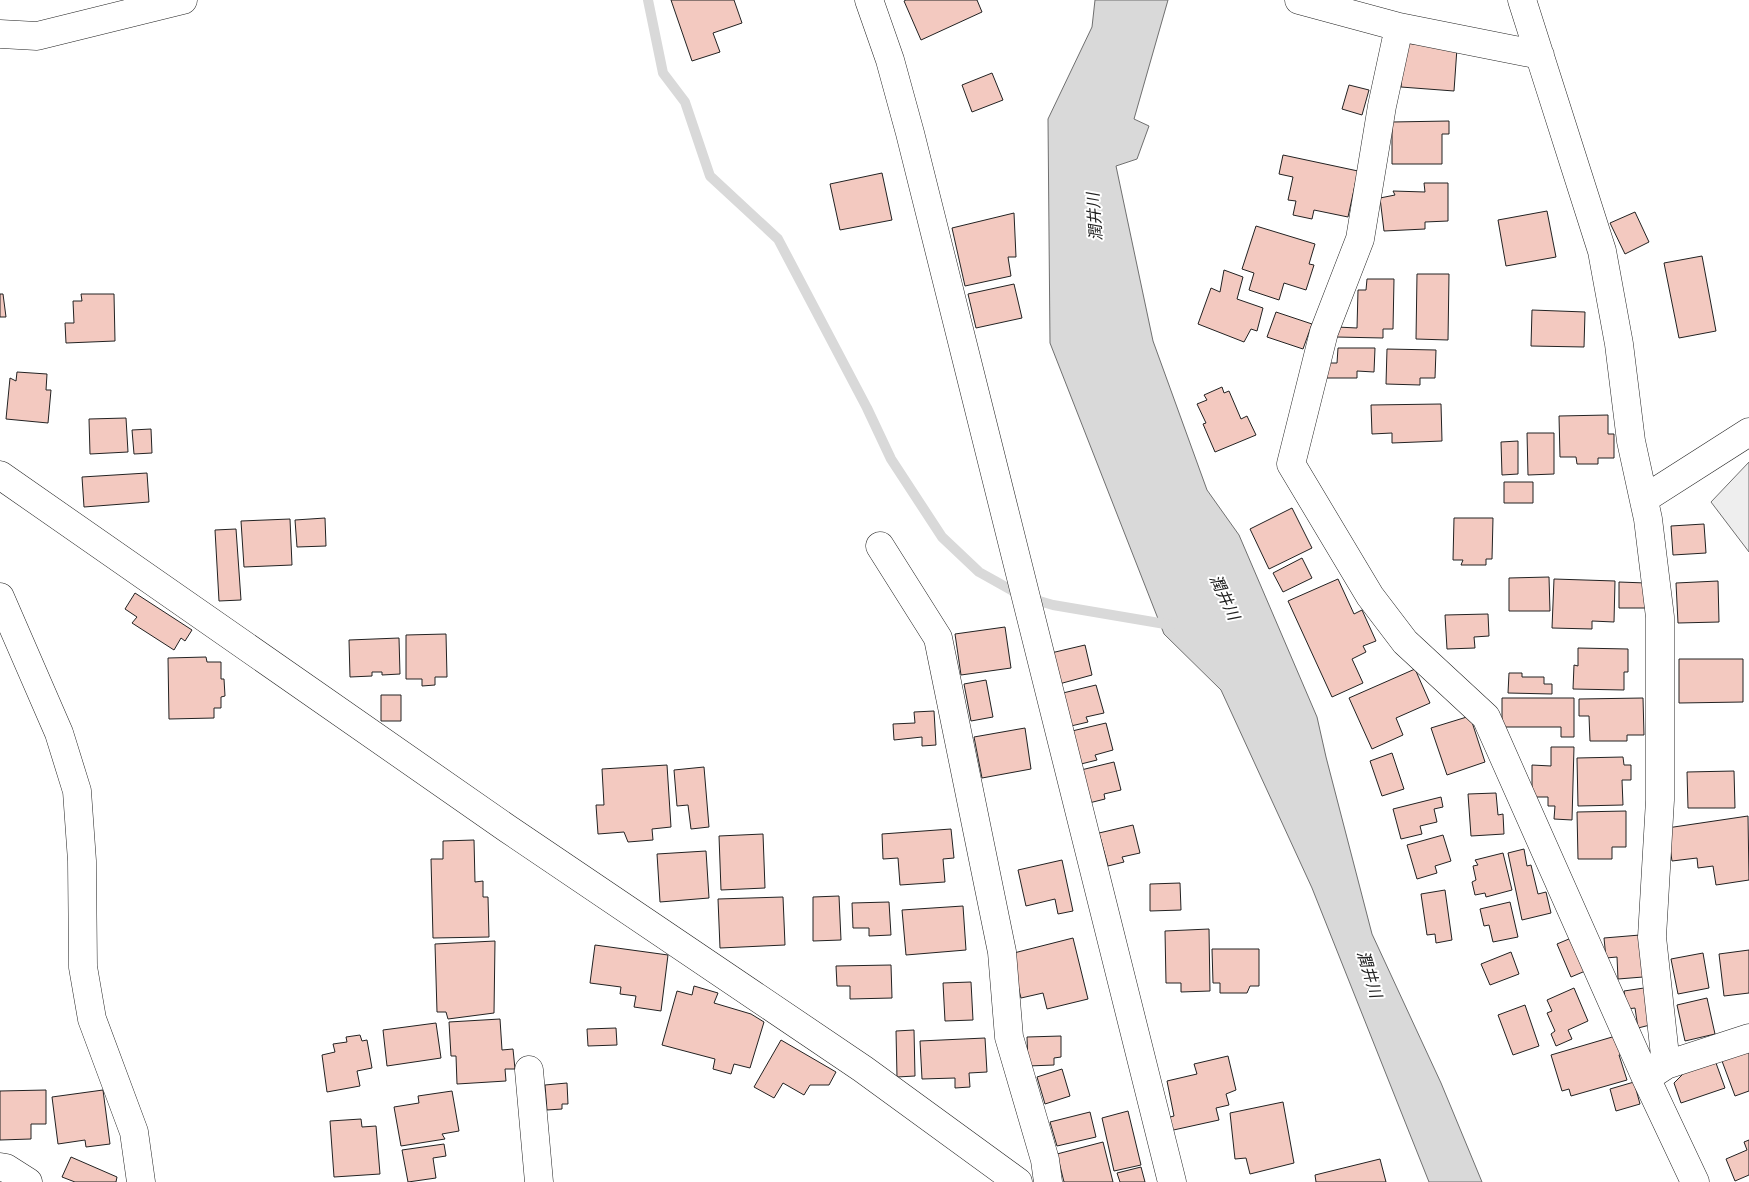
<svg xmlns="http://www.w3.org/2000/svg" width="1749" height="1182" viewBox="0 0 1749 1182" font-family="'Alegreya Sans','Noto Sans JP',sans-serif">
<style>
.green{fill:#eee;stroke:#6f6f6f}
.water{fill:#d9d9d9;stroke:#6f6f6f}
.lines{fill:none;stroke-linecap:round;stroke-linejoin:round}
.stream{stroke:#d9d9d9;stroke-width:10}
.building{fill:#f3c9c0;stroke:#222}
.minor-casing{stroke:#222;stroke-width:29}
.tertiary-casing{stroke:#222;stroke-width:29}
.minor{stroke:#fff;stroke-width:28}
.tertiary{stroke:#fff;stroke-width:28}
.labels{text-anchor:middle;stroke-width:4;stroke-linejoin:round;paint-order:stroke}
.water-label{font-size:16px;font-style:italic;fill:#222;stroke:#fff}
</style>
<rect width="100%" height="100%" fill="#fff"/>
<path class="green" d="M1749 462V552L1711 502Z"/>
<path class="water" d="M1095 0H1168L1134 119 1149 126 1137 159 1116 166 1153 341 1207 490 1239 535 1317 717 1326 757 1372 934 1441 1083 1482 1182H1429L1312 888 1221 690 1164 634 1050 343 1048 119 1092 27Z"/>
<g class="lines">
<path class="stream" d="M648 0 663 73 685 102 710 176 778 239 867 408 891 459 942 537 979 572 1022 596 1053 605 1171 625"/>
</g>
<path class="building" d="M671 0H734L742 23 713 33 720 52 692 61Z
M906 0H977L982 12 921 40 904 1Z
M1404 43 1457 48 1454 91 1401 87Z
M992 73 1003 100 972 112 962 85Z
M1349 85 1369 90 1362 115 1342 109Z
M1449 121V134H1442V164H1392V122Z
M1283 155 1358 171 1348 217 1314 210 1312 219 1293 215 1296 201 1288 200 1293 177 1279 174Z
M882 173 892 220 840 230 830 184Z
M1424 183H1448V221L1425 222V229L1384 231 1380 198 1395 195 1393 191 1425 192Z
M1547 211 1556 257 1506 266 1498 220Z
M1635 212 1649 242 1625 254 1610 223Z
M1014 213 1016 257H1008L1011 276 965 286 952 228Z
M1256 226 1315 244 1309 264 1314 265 1306 290 1284 283 1279 300 1249 290 1254 273 1242 269Z
M1702 256 1716 331 1679 338 1664 263Z
M1224 270 1243 277 1237 299 1263 308 1257 331 1251 329 1244 342 1198 324 1211 288 1220 292Z
M1417 274H1449L1448 340 1416 339Z
M1367 279H1394L1393 329H1383V338L1336 337 1337 327 1357 328 1358 290H1366Z
M1014 284 1022 318 976 328 968 294Z
M0 294H3L6 317H0Z
M81 294H114L115 341 66 343 65 323H74L73 301H82Z
M1532 310 1585 312 1584 347 1531 346Z
M1276 312 1312 324 1303 349 1267 337Z
M1338 348H1375L1374 372 1357 371V378H1325V363H1337Z
M1387 349 1436 350 1435 378H1420V385L1386 384Z
M17 372 47 374 46 390H51L48 423 6 419 10 378 16 381Z
M1222 387 1224 393 1229 391 1241 419 1247 416 1256 435 1215 452 1203 424 1206 423 1197 404 1207 400 1204 395Z
M1441 404 1442 441 1392 443V433L1372 434 1371 405Z
M1608 415V434H1614V458H1598V464H1577L1576 457H1560L1559 416Z
M126 418 128 452 90 454 89 419Z
M151 429 152 453 134 454 132 430Z
M1527 433H1554V474L1528 475Z
M1518 441V474L1502 475 1501 442Z
M147 473 149 502 84 507 82 477Z
M1504 482H1533V503H1504Z
M1292 508 1312 548 1269 569 1250 529Z
M325 518 326 546 297 547 295 520Z
M1454 518H1493L1492 559H1486V565H1461L1463 560H1453Z
M290 519 292 565 244 567 241 521Z
M1704 524 1706 553 1673 555 1671 526Z
M236 529 241 600 219 601 215 530Z
M1302 558 1312 578 1283 592 1273 573Z
M1549 577 1550 611H1509V578Z
M1338 579 1354 614 1362 610 1376 641 1363 646 1366 652 1352 659 1363 683 1332 697 1288 601Z
M1554 579 1615 581 1614 622 1592 621V629L1552 628Z
M1718 581 1719 622 1678 623 1676 583Z
M1619 582 1646 583 1645 608H1619Z
M135 593 192 630 185 641 181 638 174 650 132 623 137 617 125 609Z
M1488 614 1489 636 1474 637 1475 648 1447 649 1445 615Z
M1005 627 1011 668 961 675 955 634Z
M446 634 447 677H435V685L422 686V679H406V635Z
M399 638 400 674 382 675V672H372V676L350 677 349 640Z
M1085 645 1092 675 1059 684 1051 653Z
M1578 648 1628 649V672H1624V690L1573 689 1574 665 1578 666Z
M206 657 207 662H221V679H224L225 696 221 697V708H214V718L169 719 168 658Z
M1679 659H1743V702L1679 703Z
M1415 669 1430 703 1396 718 1403 735 1372 749 1349 698Z
M1509 673H1522V677H1544V684H1552V694L1508 693Z
M986 680 993 717 971 721 964 684Z
M1096 685 1104 713 1086 717 1088 722 1071 726 1063 693Z
M381 695H401V721H381Z
M1502 698H1574V737H1561V727H1502Z
M1643 698 1644 735H1627V741H1590L1589 716H1579V699Z
M934 711 936 745 922 746V737L894 740 893 724 915 723 914 712Z
M1470 716 1485 762 1447 775 1431 728Z
M1106 723 1113 750 1095 755 1097 760 1081 764 1072 731Z
M1025 728 1031 769 982 778 974 737Z
M1551 747H1574L1572 820 1554 819 1555 806H1548V797H1532V765L1551 766Z
M1392 753 1404 789 1382 796 1370 761Z
M1623 757 1624 765H1631V780H1622L1623 805 1578 806 1577 758Z
M1114 762 1121 790 1104 794 1105 799 1089 803 1081 770Z
M667 765 671 827 652 829 653 840 628 842 624 832 598 834 596 805H604L602 769Z
M704 767 709 827 691 829 688 805 677 806 674 770Z
M1734 771 1735 808H1688L1687 772Z
M1496 793 1498 815 1503 814 1504 834 1471 836 1468 794Z
M1441 797 1443 807 1434 809 1437 822 1420 826 1422 834 1401 839 1393 809Z
M1626 811V847H1612V859H1578L1577 812Z
M1748 816 1749 880 1716 885 1713 866 1698 868 1697 858 1672 861 1667 828Z
M1133 825 1140 853 1122 857 1124 862 1108 866 1099 833Z
M951 829 954 858 943 859 945 882 900 885 898 858 883 859 882 834Z
M763 834 765 888 721 890 719 836Z
M1443 835 1451 861 1435 866 1437 873 1417 879 1407 845Z
M474 840 475 882 483 881V897H488L489 937 433 938 431 859H443V841Z
M1524 849 1527 866 1531 865 1538 894 1546 892 1551 913 1522 920 1508 853Z
M706 851 709 898 660 902 657 854Z
M1503 853 1512 890 1486 897 1485 893 1475 895 1472 882 1476 880 1473 866 1478 865 1475 860Z
M1062 860 1073 911 1058 914 1055 899 1026 906 1018 870Z
M1180 883 1181 910 1150 911V884Z
M1445 890 1452 940 1436 943 1435 934 1427 935 1421 894Z
M839 896 841 940 813 941V897Z
M783 897 785 945 720 948 718 899Z
M889 902 891 935 869 936V928H853L852 903Z
M1510 902 1518 937 1493 942 1489 925 1484 926 1480 909Z
M963 906 966 950 906 955 902 910Z
M1209 929 1210 991 1181 992V983H1166L1165 931Z
M1640 935 1643 977 1618 979 1617 957 1606 958 1604 938Z
M1576 936 1590 969 1571 977 1557 944Z
M1073 938 1088 999 1047 1009 1043 993 1021 998 1010 954Z
M495 941 494 1013 448 1019 446 1012H437L435 944Z
M595 945 668 955 661 1011 634 1007 636 996 620 994 621 987 590 983Z
M1212 949H1259V986H1250L1247 993H1220V983H1213Z
M1749 950V993L1724 996 1719 954Z
M1511 952 1519 974 1490 985 1481 964Z
M1703 953 1709 988 1678 994 1671 959Z
M891 965 892 998 850 999V986H837L836 966Z
M971 982 973 1020 945 1021 943 983Z
M694 986 718 993 714 1003 751 1014 764 1022 750 1068 734 1064 731 1074 713 1069 715 1059 662 1045 677 991 692 995Z
M1574 988 1588 1021 1568 1030 1572 1039 1556 1046 1551 1034 1555 1031 1547 1013 1552 1011 1547 1000Z
M1644 988 1650 1025 1638 1028 1635 1008 1627 1009 1624 991Z
M1707 998 1715 1034 1685 1041 1677 1005Z
M1525 1005 1539 1046 1513 1055 1498 1015Z
M500 1019 502 1050 513 1049 515 1069H505L506 1081 457 1084 456 1056H451L449 1022Z
M436 1023 441 1058 387 1066 383 1030Z
M616 1028 617 1045 588 1046 587 1029Z
M914 1030 915 1076 897 1077 896 1031Z
M360 1035 362 1041 367 1040 372 1068 357 1071 360 1086 327 1092 322 1055 335 1052 333 1044 347 1042 346 1037Z
M1619 1035 1624 1054 1619 1055 1627 1080 1571 1096 1569 1089 1562 1091 1551 1055Z
M1061 1036V1057L1054 1058V1065L1028 1066 1027 1037Z
M985 1038 987 1072 969 1073 970 1087 955 1088V1078L922 1079 920 1041Z
M781 1040 836 1072 829 1085H810L804 1095 783 1083 774 1098 754 1087Z
M1749 1051V1091L1735 1096 1722 1061Z
M1228 1056 1236 1090 1226 1094 1229 1105 1216 1108 1219 1120 1169 1131 1166 1118 1174 1116 1167 1081 1197 1074 1194 1064Z
M1716 1063 1725 1088 1681 1103 1674 1083 1686 1071Z
M1062 1069 1070 1096 1045 1104 1037 1077Z
M1634 1082 1640 1104 1616 1111 1610 1089Z
M567 1083 568 1104H562V1109L547 1110 545 1085Z
M46 1090V1124H31V1139L0 1140V1091Z
M103 1090 110 1144 86 1147 85 1140 58 1144 52 1097Z
M452 1091 459 1131 442 1134 445 1139 401 1146 394 1107 419 1103 418 1096Z
M1283 1102 1294 1163 1250 1174 1246 1158 1235 1159 1230 1113Z
M1128 1111 1141 1165 1114 1171 1102 1118Z
M1090 1112 1096 1137 1057 1146 1050 1122Z
M361 1119 362 1127 376 1126 380 1174 334 1177 330 1121Z
M1749 1140V1175L1735 1181 1726 1159 1747 1150 1744 1142Z
M1103 1142 1113 1182H1064L1057 1154Z
M444 1144 446 1156 433 1158 436 1178 408 1182 402 1150Z
M71 1157 117 1177 116 1182H75L62 1177Z
M1380 1159 1386 1182H1316L1315 1175Z
M1141 1167 1145 1182H1120L1117 1173Z"/>
<g class="lines">
<g class="minor-casing">
<path id="minor" d="M1299 0 1399 27 1540 55
M1522 0 1602 251 1619 344 1631 441 1648 519 1660 617V800L1652 937 1666 1065 1646 1078 1695 1182
M1399 27 1382 106 1360 239 1324 332 1291 464 1370 596 1405 642 1486 717 1646 1078
M0 34 37 36 183 0
M0 475 508 829 863 1069 1018 1182
M1644 499 1749 432
M880 546 938 638 1002 952 1009 1037 1045 1160 1048 1182
M0 597 59 733 77 791 82 861 83 967 92 1019 134 1132 141 1182
M1666 1065 1749 1038
M529 1070 539 1182
M0 1167 6 1168 28 1182"/>
</g>
<g class="tertiary-casing">
<path id="tertiary" d="M869 0 890 60 910 133 1172 1182"/>
</g>
<use href="#minor" class="minor"/>
<use href="#tertiary" class="tertiary"/>
</g>
<g class="labels">
<g class="water-label">
<text transform="translate(1094 217) rotate(-94)" y="6">潤井川</text>
<text transform="translate(1225 597) rotate(65)" y="6">潤井川</text>
<text transform="translate(1370 974) rotate(73)" y="6">潤井川</text>
</g>
</g>
</svg>
